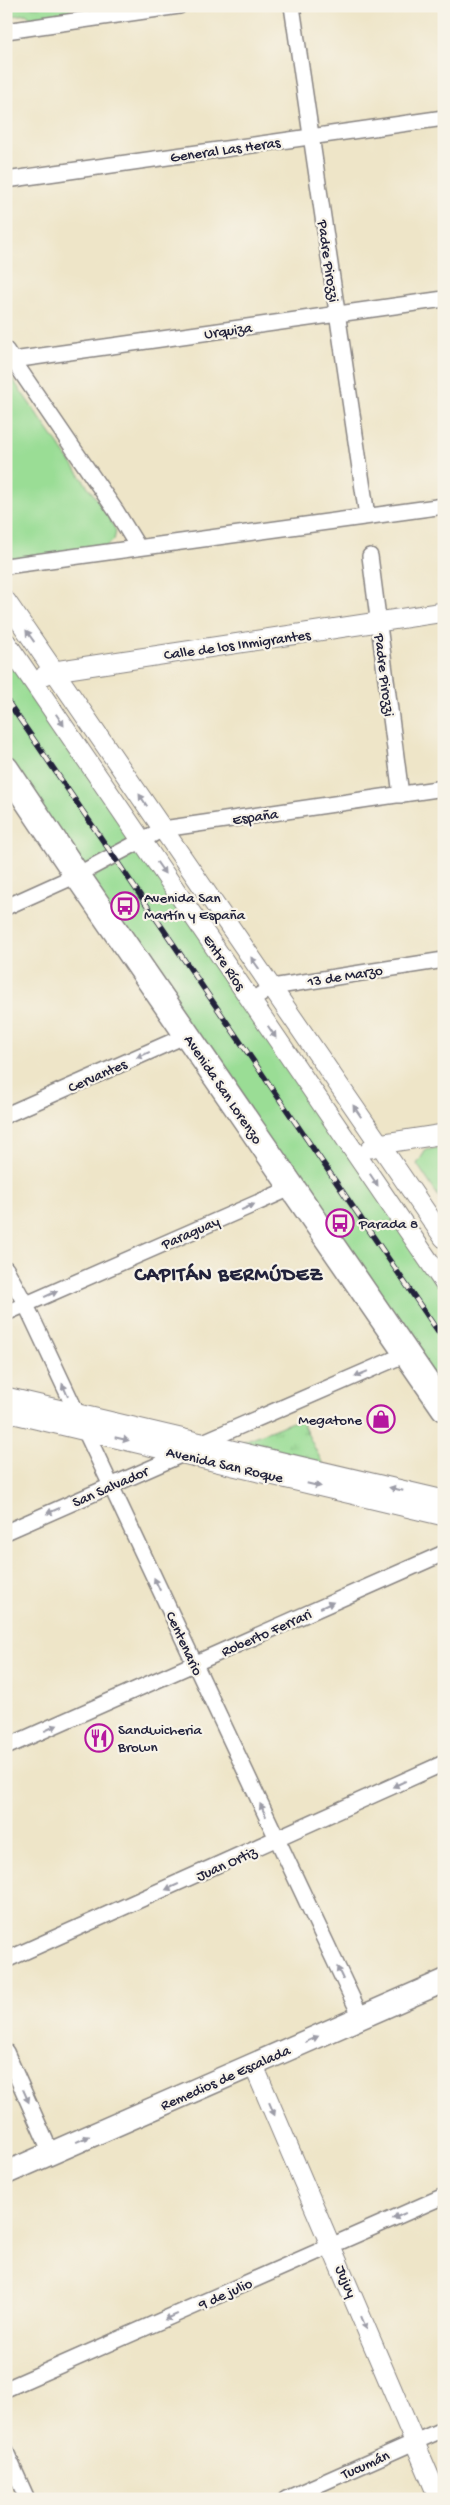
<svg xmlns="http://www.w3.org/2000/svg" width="450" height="2505" viewBox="0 0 450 2505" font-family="'Gochi Hand',sans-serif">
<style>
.grass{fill:#9add95;stroke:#5e8068}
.park{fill:url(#park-tufts);stroke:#5e8068}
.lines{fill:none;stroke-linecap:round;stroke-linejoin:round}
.minor-casing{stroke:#888482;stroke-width:18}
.tertiary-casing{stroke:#888482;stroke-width:21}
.secondary-casing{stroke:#888482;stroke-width:25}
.primary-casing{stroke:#888482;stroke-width:28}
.minor{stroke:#fff;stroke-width:15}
.tertiary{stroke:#fff;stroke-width:19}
.secondary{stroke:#fff;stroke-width:22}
.primary{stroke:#fff;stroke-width:25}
.rail-casing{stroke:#22223b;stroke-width:5.5}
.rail{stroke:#f7f3e8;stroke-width:4;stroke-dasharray:11;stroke-linecap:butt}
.oneway{fill:#9c9ca7}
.labels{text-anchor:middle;stroke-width:4.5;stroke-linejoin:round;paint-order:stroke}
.street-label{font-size:15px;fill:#22223b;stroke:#f7f3e8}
.poi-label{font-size:15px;fill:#22223b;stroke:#f7f3e8;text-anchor:start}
.district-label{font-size:20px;font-weight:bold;letter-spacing:1px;fill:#22223b;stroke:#f7f3e8}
</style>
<defs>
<pattern id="park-tufts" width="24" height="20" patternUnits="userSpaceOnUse" patternTransform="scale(1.25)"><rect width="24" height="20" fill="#9add95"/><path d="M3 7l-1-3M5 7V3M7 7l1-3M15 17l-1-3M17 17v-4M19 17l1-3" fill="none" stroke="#84bd81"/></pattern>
</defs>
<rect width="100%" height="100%" fill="#f7f3e8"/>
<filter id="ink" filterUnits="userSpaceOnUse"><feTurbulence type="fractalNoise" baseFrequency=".02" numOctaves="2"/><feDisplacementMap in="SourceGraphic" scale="10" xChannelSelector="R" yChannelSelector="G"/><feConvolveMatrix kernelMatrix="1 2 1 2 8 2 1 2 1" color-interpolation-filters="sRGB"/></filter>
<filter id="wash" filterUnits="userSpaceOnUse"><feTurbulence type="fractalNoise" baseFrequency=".0096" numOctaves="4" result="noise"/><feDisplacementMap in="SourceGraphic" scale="20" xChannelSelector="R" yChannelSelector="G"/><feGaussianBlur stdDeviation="1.12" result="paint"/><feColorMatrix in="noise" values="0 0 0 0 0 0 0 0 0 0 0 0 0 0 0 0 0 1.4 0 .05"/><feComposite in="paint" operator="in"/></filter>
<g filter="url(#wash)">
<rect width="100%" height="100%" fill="#eee5c8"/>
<path class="grass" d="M6 370 105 511 116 531 114 540 106 547 6 562Z
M6 642 444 1283V1408L6 769Z
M444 1147V1205L417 1164 426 1150Z"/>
<path class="park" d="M6 6H81L71 8 67 15 33 20 26 14 6 17Z
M300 1419 325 1468 239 1443Z"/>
</g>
<g filter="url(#ink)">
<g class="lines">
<g class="minor-casing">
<path id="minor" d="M292 6 367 516
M6 31 179 6
M6 180 444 118
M6 350 116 511 138 547
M13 360 444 299
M370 556 401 795
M6 566 444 506
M6 907 77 875 163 829 444 788
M251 1001 272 987 444 960
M6 1115 187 1035
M6 1269 26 1305 361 2017
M6 1313 291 1188
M6 1532 183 1454 201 1443 406 1354
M6 1747 444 1553
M6 1960 444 1763
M6 2052 51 2153
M6 2389 444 2196
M6 2452 27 2499
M286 2499 444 2429"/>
</g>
<g class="tertiary-casing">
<path id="tertiary" d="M6 601 444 1238
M6 642 444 1283
M45 675 55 671 444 612
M371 1148 379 1144 444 1134
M6 1397 444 1500
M6 1412 444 1516
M253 2064 439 2499"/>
</g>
<g class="secondary-casing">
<path id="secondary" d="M6 2173 444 1981"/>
</g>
<g class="primary-casing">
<path id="primary" d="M6 769 77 875 444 1408"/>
</g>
<use href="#minor" class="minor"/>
<use href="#tertiary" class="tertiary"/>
<use href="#secondary" class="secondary"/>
<use href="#primary" class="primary"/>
<g class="rail-casing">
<path id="rail" d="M6 699 444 1340"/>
</g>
<use href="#rail" class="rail"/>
</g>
<defs><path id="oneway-solid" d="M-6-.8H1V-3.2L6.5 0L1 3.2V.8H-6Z" transform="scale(1.25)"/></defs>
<g class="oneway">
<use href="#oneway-solid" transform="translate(30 636) rotate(-125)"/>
<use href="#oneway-solid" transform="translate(60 720) rotate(56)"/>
<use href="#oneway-solid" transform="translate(143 800) rotate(-124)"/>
<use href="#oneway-solid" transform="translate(161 868) rotate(55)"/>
<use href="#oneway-solid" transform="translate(255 963) rotate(-125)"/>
<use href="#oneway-solid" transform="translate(272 1032) rotate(56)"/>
<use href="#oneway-solid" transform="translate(143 1055) rotate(156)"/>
<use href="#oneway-solid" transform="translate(357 1111) rotate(-124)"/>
<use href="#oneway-solid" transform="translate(374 1180) rotate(56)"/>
<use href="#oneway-solid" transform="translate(248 1207) rotate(-24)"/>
<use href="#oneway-solid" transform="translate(51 1294) rotate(-24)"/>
<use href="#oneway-solid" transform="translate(361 1374) rotate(157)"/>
<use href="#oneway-solid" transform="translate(65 1390) rotate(-114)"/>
<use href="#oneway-solid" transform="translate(122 1439) rotate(13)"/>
<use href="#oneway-solid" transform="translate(314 1485) rotate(13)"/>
<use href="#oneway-solid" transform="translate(396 1489) rotate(-167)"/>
<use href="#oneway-solid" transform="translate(53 1511) rotate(156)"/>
<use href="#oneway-solid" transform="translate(157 1584) rotate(-115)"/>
<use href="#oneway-solid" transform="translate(327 1605) rotate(-24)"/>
<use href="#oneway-solid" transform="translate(51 1728) rotate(-24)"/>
<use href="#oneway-solid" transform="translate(399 1784) rotate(155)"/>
<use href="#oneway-solid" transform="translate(263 1810) rotate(-115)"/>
<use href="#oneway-solid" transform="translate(172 1887) rotate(156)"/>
<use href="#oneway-solid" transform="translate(340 1973) rotate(-115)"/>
<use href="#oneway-solid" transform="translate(312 2039) rotate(-24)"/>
<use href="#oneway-solid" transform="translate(26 2096) rotate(66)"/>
<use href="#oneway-solid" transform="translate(272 2109) rotate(67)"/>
<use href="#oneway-solid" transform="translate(83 2139) rotate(-24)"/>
<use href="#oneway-solid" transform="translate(399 2216) rotate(156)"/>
<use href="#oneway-solid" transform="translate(171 2317) rotate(156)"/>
<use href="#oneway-solid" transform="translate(364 2323) rotate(67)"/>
</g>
</g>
<defs>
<g id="bus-ring" transform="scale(1.4375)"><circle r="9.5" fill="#f7f3e8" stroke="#b5179e" stroke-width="1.5"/><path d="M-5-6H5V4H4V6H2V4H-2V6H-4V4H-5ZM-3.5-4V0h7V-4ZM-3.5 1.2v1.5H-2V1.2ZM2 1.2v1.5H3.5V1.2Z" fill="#b5179e"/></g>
<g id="shop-ring" transform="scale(1.4375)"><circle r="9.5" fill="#f7f3e8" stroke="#b5179e" stroke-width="1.5"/><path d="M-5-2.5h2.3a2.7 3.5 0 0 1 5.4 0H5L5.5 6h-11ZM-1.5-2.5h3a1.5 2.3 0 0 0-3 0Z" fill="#b5179e"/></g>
<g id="restaurant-ring" transform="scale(1.4375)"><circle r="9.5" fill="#f7f3e8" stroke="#b5179e" stroke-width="1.5"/><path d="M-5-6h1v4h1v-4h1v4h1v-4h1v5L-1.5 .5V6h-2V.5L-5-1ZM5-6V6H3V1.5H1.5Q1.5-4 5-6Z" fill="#b5179e"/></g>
</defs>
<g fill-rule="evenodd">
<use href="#bus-ring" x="125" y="906"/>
<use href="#bus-ring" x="340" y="1223"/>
<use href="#shop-ring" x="381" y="1419"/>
<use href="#restaurant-ring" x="99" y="1738"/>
</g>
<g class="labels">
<g class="street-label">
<text transform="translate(225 149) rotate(-8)" y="5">General Las Heras</text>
<text transform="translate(329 261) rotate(82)" y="5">Padre Pirozzi</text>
<text transform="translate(228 330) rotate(-8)" y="5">Urquiza</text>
<text transform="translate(237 644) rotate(-8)" y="5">Calle de los Inmigrantes</text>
<text transform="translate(385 675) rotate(83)" y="5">Padre Pirozzi</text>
<text transform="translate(255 816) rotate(-8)" y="5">España</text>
<text transform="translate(225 962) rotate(56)" y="5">Entre Ríos</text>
<text transform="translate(345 975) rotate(-9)" y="5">13 de Marzo</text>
<text transform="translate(97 1075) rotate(-24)" y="5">Cervantes</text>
<text transform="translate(224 1089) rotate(56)" y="5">Avenida San Lorenzo</text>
<text transform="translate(190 1232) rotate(-24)" y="5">Paraguay</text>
<text transform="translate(225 1464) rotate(13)" y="5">Avenida San Roque</text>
<text transform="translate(110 1486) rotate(-24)" y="5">San Salvador</text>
<text transform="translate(266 1632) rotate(-24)" y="5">Roberto Ferrari</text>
<text transform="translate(185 1643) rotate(65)" y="5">Centenario</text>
<text transform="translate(226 1863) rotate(-24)" y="5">Juan Ortiz</text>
<text transform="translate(225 2077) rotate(-24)" y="5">Remedios de Escalada</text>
<text transform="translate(347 2281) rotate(67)" y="5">Jujuy</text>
<text transform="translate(225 2293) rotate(-24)" y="5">9 de julio</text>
<text transform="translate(365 2464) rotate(-24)" y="5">Tucumán</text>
</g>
<g class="poi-label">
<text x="144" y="902">Avenida San<tspan x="144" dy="17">Martín y España</tspan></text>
<text x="359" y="1228">Parada 8</text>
<text x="362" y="1424" text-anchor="end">Megatone</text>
<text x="118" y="1734">Sandwicheria<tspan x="118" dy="17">Brown</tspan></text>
</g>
<g class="district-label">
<text x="229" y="1280">CAPITÁN BERMÚDEZ</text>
</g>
</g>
<rect width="450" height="2505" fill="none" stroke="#f7f3e8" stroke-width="25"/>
</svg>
